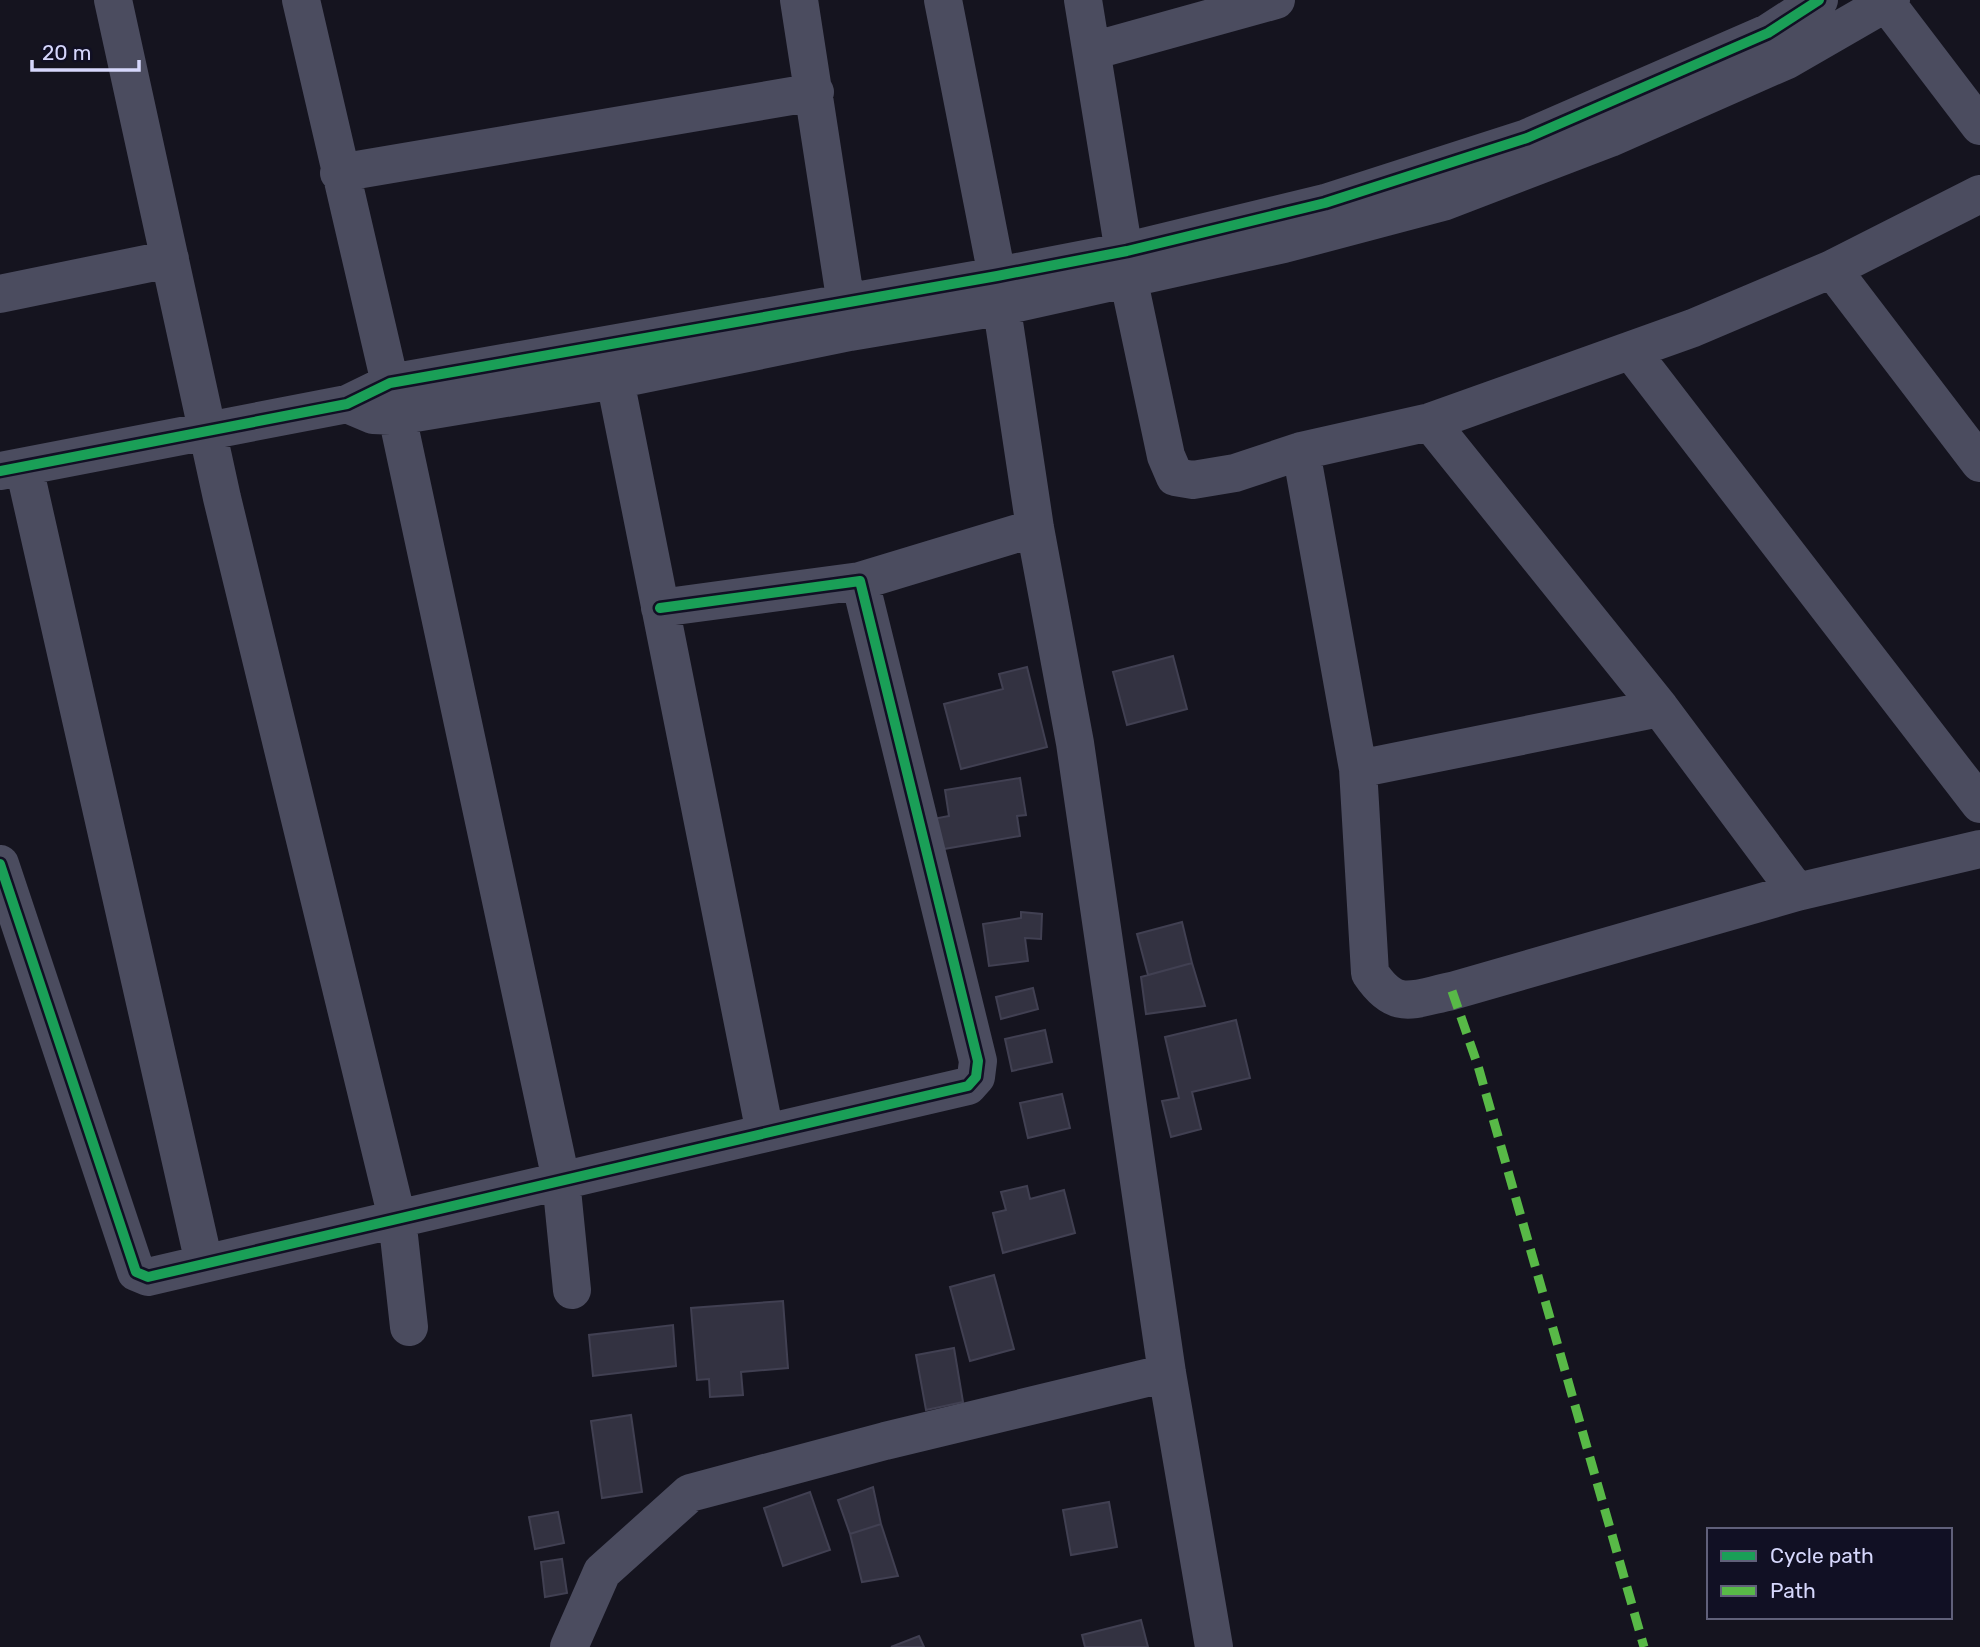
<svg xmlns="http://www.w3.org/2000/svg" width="1980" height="1647" viewBox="0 0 1980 1647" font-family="Rubik,sans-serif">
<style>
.building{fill:#333241;stroke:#414052;stroke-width:2}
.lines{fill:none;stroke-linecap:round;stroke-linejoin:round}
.street{stroke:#4b4c5f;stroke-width:38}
.quiet{stroke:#58b947;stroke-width:9;stroke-dasharray:18 9;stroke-linecap:butt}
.cycleway-casing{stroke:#111024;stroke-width:15}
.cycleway{stroke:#1a9f57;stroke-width:10}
</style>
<rect width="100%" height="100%" fill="#15141f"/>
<path class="building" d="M1173 656 1187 709 1127 725 1113 672Z
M1027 667 1047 747 961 769 944 704 1003 689 999 674Z
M1020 778 1026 815 1017 816 1020 836 938 850 933 819 949 816 945 790Z
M1021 912 1042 914 1041 939 1025 938 1028 961 989 966 983 924 1021 918Z
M1182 922 1192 963 1148 975 1137 934Z
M1192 963 1205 1006 1146 1014 1141 977Z
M1033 988 1038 1009 1001 1019 996 997Z
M1236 1020 1250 1078 1192 1092 1201 1129 1171 1137 1162 1101 1179 1098 1165 1037Z
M1045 1030 1052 1062 1012 1071 1005 1039Z
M1062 1094 1070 1128 1028 1138 1020 1103Z
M1027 1186 1030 1199 1064 1190 1075 1233 1003 1253 993 1213 1006 1210 1001 1192Z
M994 1275 1014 1349 970 1361 950 1287Z
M783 1301 788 1368 741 1372 743 1395 710 1397 709 1379 697 1380 691 1308Z
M673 1325 676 1366 593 1376 589 1335Z
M954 1348 963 1402 926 1410 916 1355Z
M631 1415 642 1492 602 1498 591 1421Z
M873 1487 881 1524 850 1534 838 1500Z
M810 1492 830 1550 783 1566 764 1508Z
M1109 1502 1117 1547 1071 1555 1063 1510Z
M558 1512 564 1543 535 1549 529 1517Z
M881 1524 898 1576 862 1582 850 1534Z
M562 1559 567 1593 545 1597 541 1562Z
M1141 1620 1148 1647H1085L1082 1635Z
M919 1636 924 1647H891Z"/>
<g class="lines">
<path class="street" d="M113 0 222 498 397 1218 409 1327
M301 0 390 383 561 1180 572 1290
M799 0 850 330
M943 0 997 276 1035 528 1075 743 1167 1373 1214 1647
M1083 0 1128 277 1166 456 1175 477 1193 480 1235 473 1301 451 1430 422 1693 328 1832 269 1980 194
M1884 0 1980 126
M1092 51 1276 0
M339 173 815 92
M1832 269 1980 463
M0 294 170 259
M1631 351 1980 804
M615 380 765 1133
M347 404 373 415 397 416 615 380 850 332 999 307 1284 244 1443 202 1610 138 1787 60 1891 0
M1430 422 1660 708 1797 892
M1301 451 1358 769 1370 973C1396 1012 1412 999 1452 991L1797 892 1980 849
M24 467 204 1263
M0 471 347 404 390 383 997 276 1127 251 1325 203 1527 138 1768 33 1819 0
M860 581 1035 528
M1358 769 1660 708
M0 864 136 1272 148 1277 968 1086 976 1077 978 1061 860 581 660 608
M569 1647 602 1572 690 1493 885 1441 1167 1373"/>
<path class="quiet" d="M1452 991 1478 1066 1644 1647"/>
<g class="cycleway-casing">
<path id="cycleway" d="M0 471 347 404 390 383 997 276 1127 251 1325 203 1527 138 1768 33 1819 0
M0 864 136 1272 148 1277 968 1086 976 1077 978 1061 860 581 660 608"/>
</g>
<use href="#cycleway" class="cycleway"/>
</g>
<rect x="1707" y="1528" width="245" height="91" fill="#111024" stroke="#60607a" stroke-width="2"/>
<rect x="1721" y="1551" width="35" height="10" fill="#1a9f57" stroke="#60607a" stroke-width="2"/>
<text x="1770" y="1563" font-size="21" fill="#d6d7fc">Cycle path</text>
<rect x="1721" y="1586" width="35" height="10" fill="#58b947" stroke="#60607a" stroke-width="2"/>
<text x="1770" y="1598" font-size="21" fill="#d6d7fc">Path</text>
<path d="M32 60v10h107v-10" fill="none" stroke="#d6d7fc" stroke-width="3.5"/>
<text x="42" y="60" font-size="21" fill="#d6d7fc" stroke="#111024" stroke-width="5" paint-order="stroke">20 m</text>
</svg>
